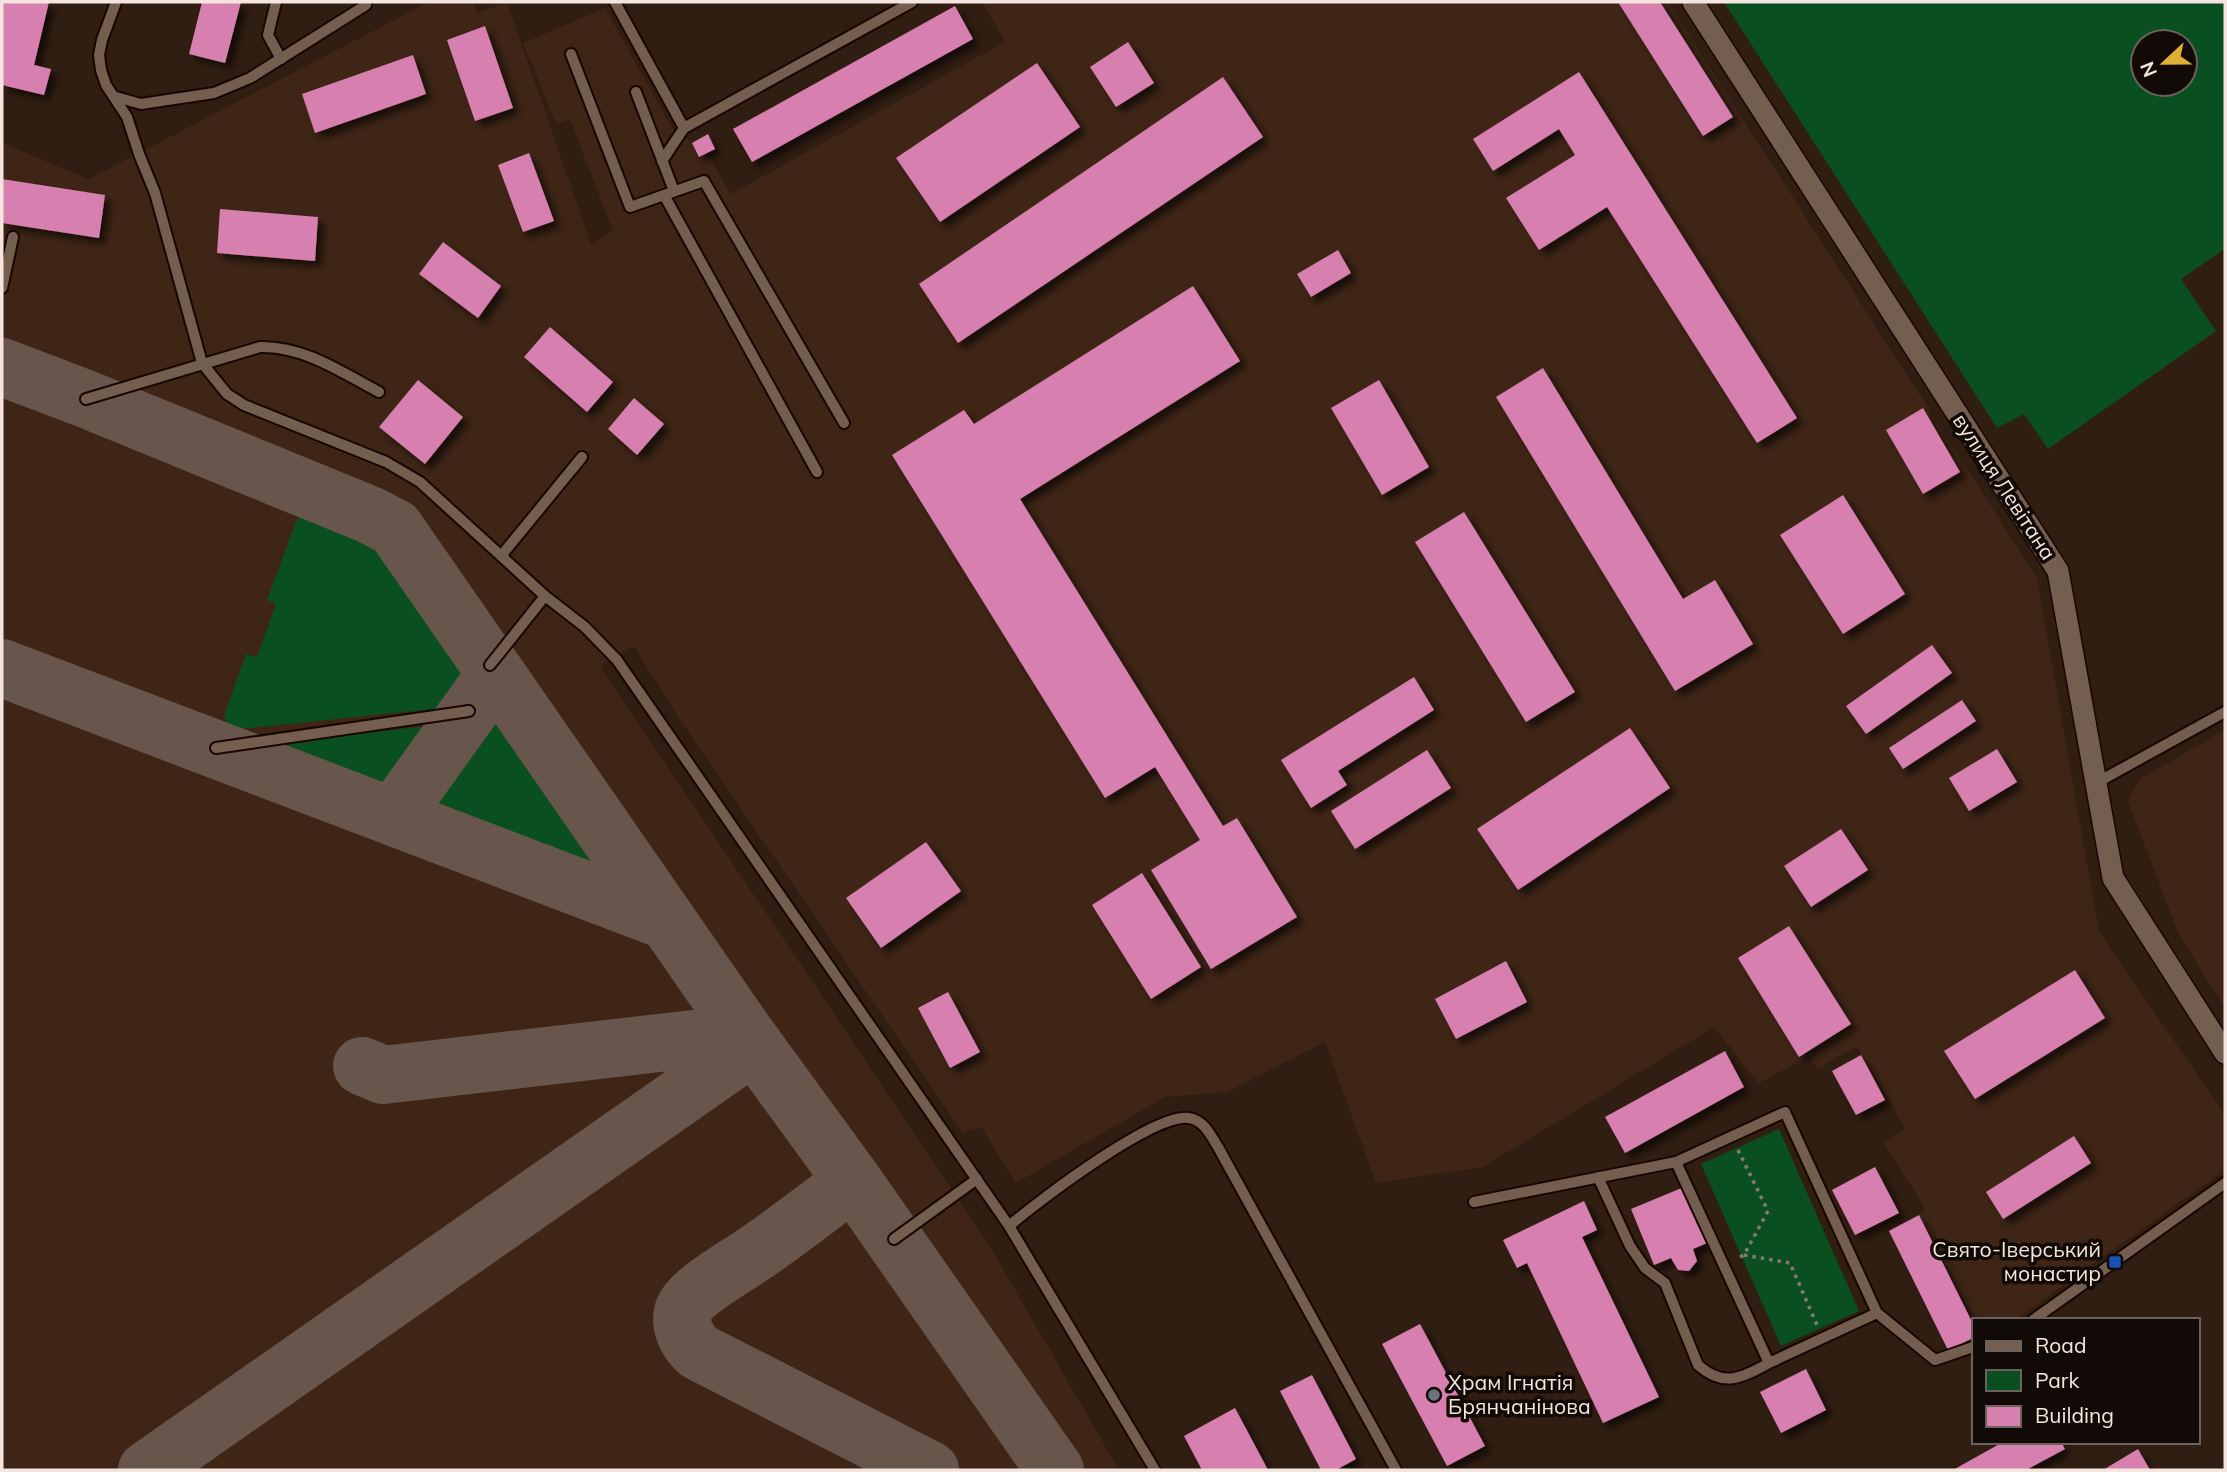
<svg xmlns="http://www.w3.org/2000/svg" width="2227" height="1472" viewBox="0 0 2227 1472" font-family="Mulish,sans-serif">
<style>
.built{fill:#3e2516}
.green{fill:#094f20;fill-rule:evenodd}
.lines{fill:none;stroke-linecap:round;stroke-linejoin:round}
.taxiway{stroke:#68564c;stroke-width:58}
.building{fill:#d780af;filter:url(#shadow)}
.lane-casing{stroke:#180701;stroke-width:14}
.street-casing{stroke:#180701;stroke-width:24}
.path{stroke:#8a796f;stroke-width:3.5;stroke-dasharray:3.5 5;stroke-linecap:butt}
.lane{stroke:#745e50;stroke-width:10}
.street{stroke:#745e50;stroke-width:21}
.transit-dot{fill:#1a4fb4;stroke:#120a06;stroke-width:2.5}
.worship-dot{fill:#6b7280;stroke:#120a06;stroke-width:2.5}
.labels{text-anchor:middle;stroke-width:7;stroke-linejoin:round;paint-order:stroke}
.street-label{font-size:21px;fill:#f4e6de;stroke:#120a06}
.poi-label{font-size:21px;fill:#f4e6de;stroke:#120a06;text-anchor:end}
</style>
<defs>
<filter id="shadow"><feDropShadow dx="6" dy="6" stdDeviation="3.5" flood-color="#0009"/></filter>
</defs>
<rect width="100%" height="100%" fill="#311e12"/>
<path class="built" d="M429 2H473L478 13 507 2 591 244 613 231 570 119 556 124 523 43 605 8 671 127 692 143 698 157 707 153 731 194 1005 42 982 2H1668L2037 578 2099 932 2225 1115V1170L2015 1320H1974L1919 1215 1926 1210 1884 1143 1905 1128 1857 1046 1818 1069 1809 1056 1759 1083 1714 1027 1483 1167 1376 1183 1325 1042 1227 1092 1165 1097 1016 1183 981 1127 963 1133 678 717 634 646 600 666 988 1243 1119 1470H2V143L89 179Z
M2225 730V1008L2178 933 2128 801 2139 780Z"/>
<path class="green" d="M1724 2H2225V249L2181 279 2216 331 2048 449 2024 414 1997 428ZM2143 42H2185V84H2143Z
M312 510 373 535 391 552 473 671 448 704 434 709 230 730 224 716 246 654 257 657 276 604 267 600 297 519Z
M497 713 509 722 611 871 606 875 422 805 488 714Z
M439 725 390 792 280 752 290 744 309 739Z
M1779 1129 1859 1311 1781 1346 1701 1164Z"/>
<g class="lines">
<path class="taxiway" d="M2 367 86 399 370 515 395 528 745 1033 853 1181 1055 1470
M2 668 667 921
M393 817 496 674
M362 1066 383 1075 745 1033
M853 1181C821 1205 789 1230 757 1252 739 1265 692 1290 684 1309 678 1324 687 1342 699 1352L930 1470
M147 1470 754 1045"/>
</g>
<path class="building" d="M2 2H49L34 65 51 69 44 95 2 85Z
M202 2H241L225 63 189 54Z
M1618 2H1660L1733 117 1703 136Z
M955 6 973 39 752 162 733 129Z
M485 26 513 108 475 121 447 40Z
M1128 42 1154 83 1116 107 1090 67Z
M413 55 426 94 315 133 302 94Z
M1037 63 1080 127 940 222 896 158Z
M1579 72 1797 418 1757 443 1607 207 1539 250 1506 198 1575 155 1559 129 1493 171 1473 139Z
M1223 77 1263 137 958 343 919 284Z
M708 134 715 149 699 157 692 143Z
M529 153 554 221 523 232 498 165Z
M2 179 105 195 99 238 2 223Z
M220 209 318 217 315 261 217 253Z
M443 242 501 286 478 318 419 274Z
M1338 250 1351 273 1311 297 1297 274Z
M1193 286 1240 361 1020 499 1223 826 1237 818 1297 917 1211 969 1151 870 1200 840 1155 767 1105 798 892 455 964 410 974 424Z
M550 327 613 382 587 412 524 357Z
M1543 368 1683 599 1715 580 1753 644 1675 691 1496 397Z
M418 380 463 417 425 464 379 427Z
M1379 380 1429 467 1382 495 1331 408Z
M634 398 664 424 637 455 608 429Z
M1923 408 1960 472 1923 494 1886 430Z
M1843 495 1905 594 1843 634 1780 535Z
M1464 512 1575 692 1526 722 1415 542Z
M1932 645 1952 673 1866 734 1846 706Z
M1414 677 1434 710 1338 771 1347 785 1311 808 1281 760Z
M1962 700 1976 721 1903 769 1889 748Z
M1630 728 1670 788 1518 890 1477 829Z
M1997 749 2017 782 1969 811 1949 778Z
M1427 750 1451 788 1355 849 1331 811Z
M1841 829 1868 870 1811 907 1784 866Z
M926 842 961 891 881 948 846 898Z
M1142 873 1201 967 1151 999 1092 905Z
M1789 926 1851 1024 1799 1057 1738 958Z
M1506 961 1527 1002 1456 1039 1435 999Z
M2075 970 2105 1018 1975 1099 1944 1051Z
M948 992 980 1052 950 1068 918 1008Z
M1725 1051 1744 1087 1625 1153 1605 1117Z
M1861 1055 1885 1100 1856 1115 1832 1071Z
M2074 1136 2091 1163 2003 1219 1986 1192Z
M1875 1167 1899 1213 1855 1235 1832 1190Z
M1684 1187 1707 1243 1693 1249 1697 1261 1689 1271 1678 1270 1671 1258 1654 1265 1631 1209Z
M1584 1201 1597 1230 1582 1237 1659 1397 1603 1423 1527 1263 1517 1268 1503 1240Z
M1919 1215 1973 1324V1338L1948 1350 1889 1231Z
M1420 1324 1485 1446 1447 1466 1382 1344Z
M1806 1369 1826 1410 1781 1433 1760 1392Z
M1312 1375 1356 1459 1336 1470H1321L1280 1391Z
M1235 1408 1268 1470H1202L1184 1436Z
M2003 1442H2061L2065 1449 2026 1470H1953Z
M2138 1449 2150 1470H2103Z"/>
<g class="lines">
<g class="lane-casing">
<path id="lane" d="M116 2 102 40 99 55 101 70 106 85 127 117 139 154 155 193 202 363 227 394 244 405 386 462 420 482 545 596 585 627 617 660 1009 1226 1155 1470
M276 2 268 35 281 59
M615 2 684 128 912 2
M571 54 630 207 704 181 844 423
M636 92 674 191
M116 97 141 104 214 93 250 78 366 5
M662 161 684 128
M664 195 817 472
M2 288 13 237
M86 399 260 347C304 346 341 372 379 392
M501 556 582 457
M490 665 545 596
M216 748 469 711
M2096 783 2225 712
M1598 1177 1630 1246 1645 1268 1665 1283 1698 1365C1724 1388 1741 1378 1769 1363
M1474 1202 1676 1162
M1009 1226C1037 1202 1155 1112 1189 1118 1204 1120 1211 1136 1218 1147L1396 1470
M894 1239 977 1179
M1877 1313 1769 1363 1676 1162 1785 1112 1877 1313 1935 1360 1973 1347
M2033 1320 2225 1183"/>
</g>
<g class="street-casing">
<path id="street" d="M1693 2 2058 571 2113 878 2225 1053"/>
</g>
<path class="path" d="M1738 1150 1768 1211 1744 1255 1738 1258
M1744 1255 1790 1263 1817 1325"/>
<use href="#lane" class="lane"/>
<use href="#street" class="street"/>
</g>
<rect class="transit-dot" x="2108" y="1255" width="14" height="14" rx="3.5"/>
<circle class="worship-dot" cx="1434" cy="1395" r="7"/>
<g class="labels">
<g class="street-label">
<text transform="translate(2004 487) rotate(57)" y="7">вулиця Левітана</text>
</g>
<g class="poi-label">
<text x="2101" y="1257">Свято-Іверський<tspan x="2101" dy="24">монастир</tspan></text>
<text x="1448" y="1390" text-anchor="start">Храм Ігнатія<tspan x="1448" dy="24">Брянчанінова</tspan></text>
</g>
</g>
<rect width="2227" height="1472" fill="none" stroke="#f4e6de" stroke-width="7"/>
<rect x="1972" y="1318" width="228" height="126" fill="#120a06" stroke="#6c625c" stroke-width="2"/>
<rect x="1986" y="1341" width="35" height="10" fill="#745e50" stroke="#6c625c" stroke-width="2"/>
<text x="2035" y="1353" font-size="21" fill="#f4e6de">Road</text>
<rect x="1986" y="1370" width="35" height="21" fill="#094f20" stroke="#6c625c" stroke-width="2"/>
<text x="2035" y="1388" font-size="21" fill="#f4e6de">Park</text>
<rect x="1986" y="1406" width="35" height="21" fill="#d780af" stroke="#6c625c" stroke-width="2"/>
<text x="2035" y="1423" font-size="21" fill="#f4e6de">Building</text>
<g transform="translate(2164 63) rotate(248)"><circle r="33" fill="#120a06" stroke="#6c625c" stroke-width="2"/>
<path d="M0-5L12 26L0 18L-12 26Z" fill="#e1af34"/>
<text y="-10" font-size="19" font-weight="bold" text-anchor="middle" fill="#f4e6de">N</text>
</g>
</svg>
